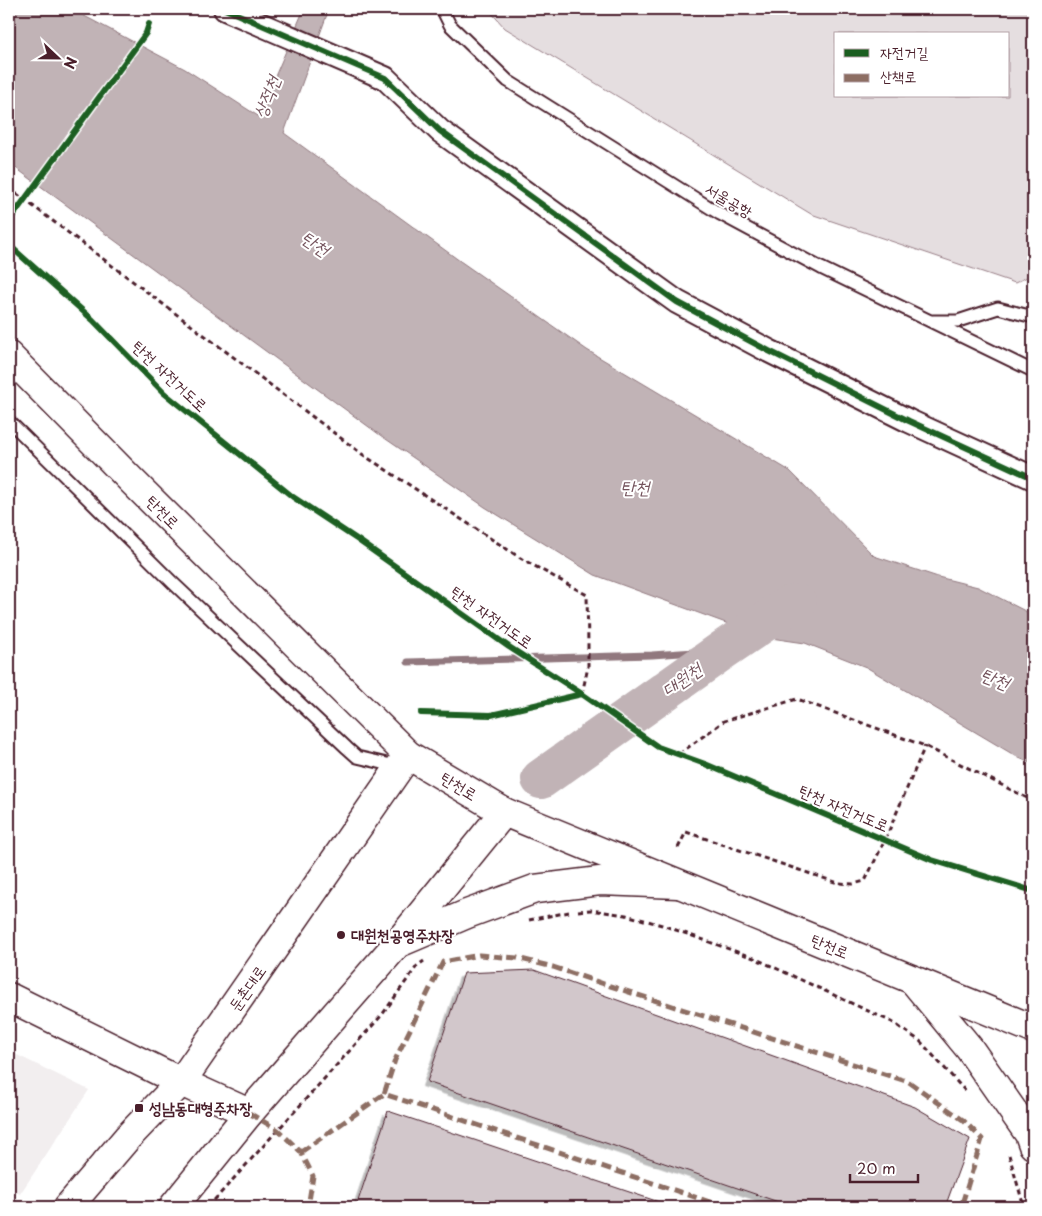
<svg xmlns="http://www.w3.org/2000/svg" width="1042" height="1216" viewBox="0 0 1042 1216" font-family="'Playpen Sans','Poor Story',sans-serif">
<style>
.built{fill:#f2eeef}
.green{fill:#e5dee0;stroke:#987e86;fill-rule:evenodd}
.water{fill:#c1b3b6;stroke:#91787e}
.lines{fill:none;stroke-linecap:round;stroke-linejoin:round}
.stream{stroke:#91787e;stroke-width:7}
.river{stroke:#c1b3b6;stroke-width:40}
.building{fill:#d2c7cb;stroke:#4a1f2b;filter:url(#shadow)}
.service-casing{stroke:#4a1f2b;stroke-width:15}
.minor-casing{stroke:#4a1f2b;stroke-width:26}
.tertiary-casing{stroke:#4a1f2b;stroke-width:31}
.secondary-casing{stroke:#4a1f2b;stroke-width:31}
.primary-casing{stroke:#4a1f2b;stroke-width:31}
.path{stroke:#4a1f2b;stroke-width:3;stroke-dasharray:5 4;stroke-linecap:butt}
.service{stroke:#fff;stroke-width:11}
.minor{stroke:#fff;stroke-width:22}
.tertiary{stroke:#fff;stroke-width:28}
.secondary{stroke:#fff;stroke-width:28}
.primary{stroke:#fff;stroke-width:28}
.path-bridge{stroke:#4a1f2b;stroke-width:3;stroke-dasharray:5 4;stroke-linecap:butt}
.quiet{stroke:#8d6e63;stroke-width:5;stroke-dasharray:10 5;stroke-linecap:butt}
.cycleway-casing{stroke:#fff;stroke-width:9}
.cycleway{stroke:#1b5e20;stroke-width:6}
.poi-dot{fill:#4a1f2b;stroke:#fff;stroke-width:2}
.labels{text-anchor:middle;stroke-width:4;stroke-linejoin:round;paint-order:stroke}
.street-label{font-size:16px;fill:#4a1f2b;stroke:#fff}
.poi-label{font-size:16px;font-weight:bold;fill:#4a1f2b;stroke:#fff;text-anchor:start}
.water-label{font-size:18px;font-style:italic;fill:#74535c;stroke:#fff}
</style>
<defs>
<filter id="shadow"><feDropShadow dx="-4.5" dy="4.5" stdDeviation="0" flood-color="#0004"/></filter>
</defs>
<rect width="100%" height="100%" fill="#fff"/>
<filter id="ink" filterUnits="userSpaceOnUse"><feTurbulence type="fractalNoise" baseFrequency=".02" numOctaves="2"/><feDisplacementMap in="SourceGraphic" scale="10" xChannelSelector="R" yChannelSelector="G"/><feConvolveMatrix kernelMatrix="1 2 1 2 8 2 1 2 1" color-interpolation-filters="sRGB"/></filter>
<g filter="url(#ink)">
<path class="built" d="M9 1051 89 1090 20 1194 9 1189Z"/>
<path class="green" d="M488 9H1033V274L1015 283 811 214 505 28ZM836 34H1008V96H836Z"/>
<path class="water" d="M9 9H71L185 69 258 116 304 9H329L284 133 460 261 587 350 790 471 874 556 938 577 978 587 1033 615V764L1019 758 866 667 805 643 764 637 595 575 485 507 380 435 9 163Z"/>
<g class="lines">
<path class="stream" d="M408 662 652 655 723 650"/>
<path class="river" d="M541 779 723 650 788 606 797 604"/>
</g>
<path class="building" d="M534 970 915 1107 970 1139 945 1207H793L427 1082 464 973Z
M388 1111 674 1207H356Z"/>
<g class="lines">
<g class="service-casing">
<path id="service" d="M442 9 450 25 508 81 720 214 821 268 1033 371
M933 321H958L998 308 1033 317
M9 421 173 583 347 748 357 757 400 767"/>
</g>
<g class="minor-casing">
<path id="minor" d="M225 9 385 78 440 131 677 302 769 351 909 421 1033 478"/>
</g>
<g class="tertiary-casing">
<path id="tertiary" d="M9 997 181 1082 249 1113"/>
</g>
<g class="secondary-casing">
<path id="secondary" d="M9 356 132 481 408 755 504 812 1033 1029"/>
</g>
<g class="primary-casing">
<path id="primary" d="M401 942 467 914 535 889 600 881 678 884
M913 980 969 1048 1029 1134 1033 1145
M68 1207 127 1138 181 1082 408 755
M173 1207 249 1113 397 944 504 812"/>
</g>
<path class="path" d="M9 188 362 454 522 559 587 595 588 644
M582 694 588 667
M679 754 724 721 797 699 925 746 1033 801
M678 848 686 832 838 883 853 884 865 881 885 840 925 746
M578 911 591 910 626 915 662 925 754 958 892 1022 920 1041 968 1094
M529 920 569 912
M1009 1155 1024 1207
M208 1207 382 1015 417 966 424 961"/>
<use href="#service" class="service"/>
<use href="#minor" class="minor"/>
<use href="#tertiary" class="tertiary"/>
<use href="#secondary" class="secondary"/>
<use href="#primary" class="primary"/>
<path class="path-bridge" d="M588 644V667"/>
<path class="quiet" d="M249 1113 278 1130 301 1152 313 1176 308 1207
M301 1152 384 1094
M725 1207 384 1094 395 1060 443 962 479 955 517 958 553 967 604 984 909 1082 963 1120 982 1139 961 1207"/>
<g class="cycleway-casing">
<path id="cycleway" d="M225 9 385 78 440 131 677 302 769 351 909 421 1033 478
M9 221 146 33 149 24
M9 245 93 320 164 393 293 497 358 540 509 647 582 694 658 747 705 764 932 860 1033 891
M421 713 491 715 582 694"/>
</g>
<use href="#cycleway" class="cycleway"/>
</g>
</g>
<g class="poi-dot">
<circle cx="341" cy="935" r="5"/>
<rect x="134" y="1103" width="10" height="10" rx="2.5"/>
</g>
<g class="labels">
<g class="street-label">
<text transform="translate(729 200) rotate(30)" y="6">서울공항</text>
<text transform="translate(170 376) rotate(43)" y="6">탄천 자전거도로</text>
<text transform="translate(163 512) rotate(45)" y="6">탄천로</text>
<text transform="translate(492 617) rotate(35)" y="6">탄천 자전거도로</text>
<text transform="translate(459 786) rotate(31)" y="6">탄천로</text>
<text transform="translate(844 808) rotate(23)" y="6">탄천 자전거도로</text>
<text transform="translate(830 946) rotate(22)" y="6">탄천로</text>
<text transform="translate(247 988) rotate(-55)" y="6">둔촌대로</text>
</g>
<g class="poi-label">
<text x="351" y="941">대원천공영주차장</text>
<text x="149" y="1114">성남동대형주차장</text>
</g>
<g class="water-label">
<text transform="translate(267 97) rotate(-69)" y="6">상적천</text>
<text transform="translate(315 244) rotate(34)" y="6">탄천</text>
<text x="635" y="494">탄천</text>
<text transform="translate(995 679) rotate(22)" y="6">탄천</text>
<text transform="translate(682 680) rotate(-35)" y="6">대원천</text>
</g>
</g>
<rect width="1042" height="1216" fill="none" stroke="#fff" stroke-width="30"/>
<rect x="15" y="15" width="1012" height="1186" fill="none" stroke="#4a1f2b" stroke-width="2" filter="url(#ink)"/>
<rect x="834" y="32" width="175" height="65" fill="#ffffff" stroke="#b7a5aa"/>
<rect x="844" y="49" width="25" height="8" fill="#1b5e20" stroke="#b7a5aa"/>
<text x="880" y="58" font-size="15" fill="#4a1f2b">자전거길</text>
<rect x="844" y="74" width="25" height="8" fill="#8d6e63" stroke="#b7a5aa"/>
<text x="880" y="82" font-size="15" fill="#4a1f2b">산책로</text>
<g transform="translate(58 58) rotate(112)" stroke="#ffffff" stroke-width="4" paint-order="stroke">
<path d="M0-4L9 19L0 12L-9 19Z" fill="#4a1f2b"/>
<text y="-8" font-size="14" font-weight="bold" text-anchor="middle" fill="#4a1f2b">N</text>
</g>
<path d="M850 1174v8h68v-8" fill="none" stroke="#4a1f2b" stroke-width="2.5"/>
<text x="857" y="1174" font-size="15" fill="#4a1f2b" stroke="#ffffff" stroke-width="4" paint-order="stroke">20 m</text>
</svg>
